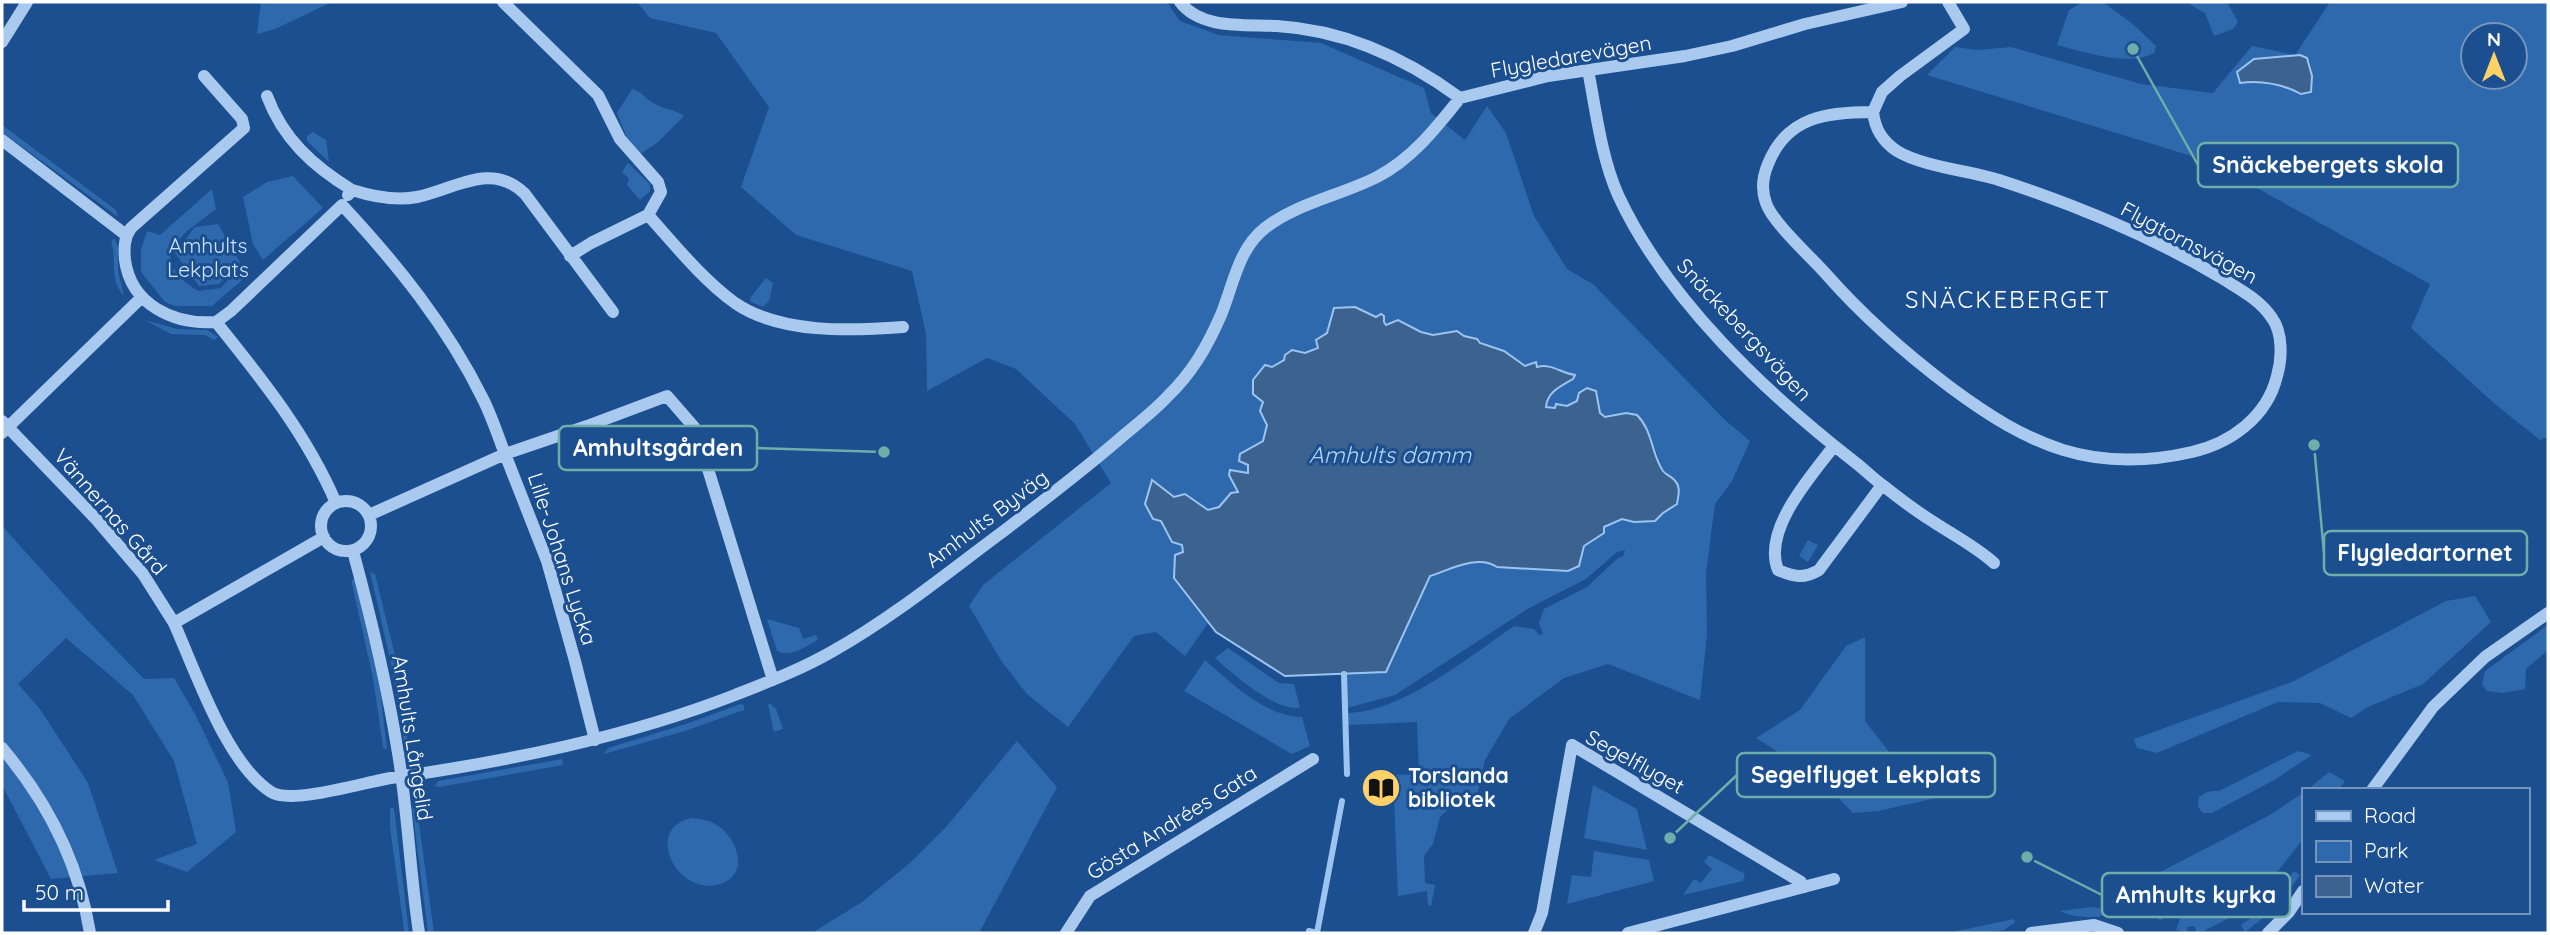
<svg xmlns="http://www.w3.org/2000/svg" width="2550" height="935" viewBox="0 0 2550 935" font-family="Quicksand,sans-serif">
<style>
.green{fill:#2e69ad;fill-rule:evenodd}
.water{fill:#3c6290;stroke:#9cc4f0;stroke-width:2}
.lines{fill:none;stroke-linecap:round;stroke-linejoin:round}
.stream{stroke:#9cc4f0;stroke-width:6}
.minor{stroke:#a9c9ee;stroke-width:12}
.labels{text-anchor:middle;stroke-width:6;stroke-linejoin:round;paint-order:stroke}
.street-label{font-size:21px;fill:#fff;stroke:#1b4f8f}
.park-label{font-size:21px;fill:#cfe3fa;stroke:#1b4f8f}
.poi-label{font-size:21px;font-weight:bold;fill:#fff;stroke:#1b4f8f;text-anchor:start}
.water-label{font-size:23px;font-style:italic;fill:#b5d3f5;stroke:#1b4f8f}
.quarter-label{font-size:24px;letter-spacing:2px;fill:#fff;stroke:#1b4f8f}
.leader{fill:none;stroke:#6fada8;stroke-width:2.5}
.callout-dot{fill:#6fada8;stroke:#1b4f8f;stroke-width:2.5}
.callout{fill:#1b4f8f;stroke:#6fada8;stroke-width:2.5}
.callout-label{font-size:23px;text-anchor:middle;font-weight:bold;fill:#fff}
</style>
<rect width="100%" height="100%" fill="#1b4f8f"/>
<path class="green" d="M261 2H332L275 29 257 34Z
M637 2H1167L1180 21 1219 35 1321 43 1424 88 1431 113 1465 140 1487 106 1506 133 1534 216 1567 269 1594 285 1725 420 1750 441 1732 481 1715 504 1706 573 1707 635 1700 700 1608 664 1564 678 1509 719 1485 760 1476 800 1454 804 1440 817 1433 844 1424 856 1425 883 1435 885 1431 906 1428 905 1427 891 1398 896 1393 775 1419 774 1417 722 1347 725V713C1401 713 1470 656 1514 626L1534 629 1539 635 1543 634 1539 623 1544 609 1587 587 1618 558 1623 556 1625 550 1617 552 1586 579 1529 608 1395 695 1347 708 1346 674 1386 672 1430 576C1450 570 1478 554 1497 567L1584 546 1604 533V527L1622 519C1647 526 1658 516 1677 504V482C1656 466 1663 464 1653 444 1648 433 1634 422 1626 413L1605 417 1600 413 1598 400 1577 401 1567 406 1556 405 1555 408 1546 407C1547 392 1561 386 1573 379L1574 375C1562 373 1560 369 1551 366 1543 364 1533 367 1525 367L1504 351 1480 343 1477 339 1464 336 1457 331 1433 335 1421 332 1398 320 1386 325 1371 313 1334 308C1331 317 1330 327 1326 336 1316 355 1290 357 1272 367L1265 365 1263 402 1260 411 1267 425 1263 441 1248 465V473L1231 470 1229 475 1239 492 1231 493 1219 507 1208 510 1185 494 1175 497 1153 481 1145 504 1153 519 1161 521 1172 542 1182 545 1183 552 1174 578 1209 622 1185 656 1156 632 1134 636 1068 727 1027 694 1002 662 969 606 983 585 1111 483 1075 424 1016 369 987 358 927 391 926 334 912 271 796 235 741 187 769 107 716 33 650 18Z
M2083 2H2103L2134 25 2156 46 2154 53C2128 67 2084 52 2057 45L2069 10Z
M2190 2H2227L2238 22 2233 29 2214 36 2205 13 2191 5Z
M2330 2H2548V437L2540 440 2495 404 2411 328 2430 284 2208 161 1927 75 1955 47 1977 50 2011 47 2141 84 2213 93 2252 46 2295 55ZM2473 35H2515V77H2473Z
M632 89C643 92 647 101 657 105 666 110 674 109 684 116L657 143 640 154 627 138 617 113Z
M2 125 116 210 118 217 2 132Z
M313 132 326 140 329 162 307 141V136Z
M628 163 650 184V191L640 200 627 185 629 179 622 172Z
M293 176 323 208 263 260 253 244 243 197 267 182Z
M212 189 216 209 187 231 170 249C169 271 181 280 198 291L221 288 241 266 249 274 212 306H175L165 302 141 272V250L147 231 160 235Z
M218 224 240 262 219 284 199 286 175 253 195 227Z
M114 238 118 247V271L124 296C108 278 118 260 111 242Z
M766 278 773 283 769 301 763 307 751 302 750 298Z
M145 320 177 329 207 330 218 337 214 340 205 335 171 334Z
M2 526 89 622 144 679 174 678 195 714 228 782 236 832 187 872 154 860 197 844 174 761 133 695 66 638 18 684 40 709 88 783 118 873 51 879 2 785Z
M1808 540 1818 545 1808 562 1799 556Z
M370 572 375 574 394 651 408 742V746L405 748 391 663Z
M355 578 380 688 387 750 383 747 373 678 352 584V580Z
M2475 596 2491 622 2423 684 2368 707 2351 718 2320 703 2278 702 2157 753 2137 748 2134 739 2294 681 2446 601Z
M767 619 799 628 803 639 816 635 818 640C805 646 792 658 777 651Z
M2548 625V650L2526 669 2525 689 2503 693 2487 691 2482 684 2485 671Z
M1865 637V721L1890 753 1941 781 1950 795 1878 811 1853 813 1819 778 1756 738 1800 710 1846 646Z
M1228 648 1279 683 1294 684 1300 708C1273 710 1235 676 1215 658Z
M1205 660C1232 683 1264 716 1302 717L1310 746 1292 754 1184 691Z
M770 703 776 709 783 729 774 732 768 705Z
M740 704 744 705V710L685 731 604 754 608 748 689 723Z
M1017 741 1057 787 979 933H812L862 902 910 863 946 827Z
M2298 751 2312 755 2276 779 2212 813H2203L2198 807 2199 797C2206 792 2211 790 2219 791Z
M562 759 563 765 439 787 435 786 438 781Z
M2329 772 2345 781 2339 790H2307Z
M1593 785 1637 809 1647 850 1584 838Z
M2303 793V839L2267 885 2235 915 2204 931 2196 932 2195 926 2187 927V932L2176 930 2180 919 2175 913 2160 920 2135 905 2136 897 2145 880 2270 815Z
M412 807 417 809 434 933H428Z
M390 808H394L409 933H404L403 922 390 827Z
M692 818C702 819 710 820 718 826 736 837 750 872 723 883 679 901 641 828 692 818Z
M1594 851 1649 860 1654 881 1567 904 1572 875 1591 877Z
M1709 855 1745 874 1743 881 1683 895 1694 879 1701 883 1712 869 1704 862Z
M2294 871 2300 875 2281 901 2274 897Z
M2092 907 2115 911C2104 920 2071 918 2060 911Z
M2267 907 2271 912 2245 932 2241 925Z
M2014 919 2015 922 2004 930 1984 933H1948Z"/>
<path class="water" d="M2300 55 2307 58 2312 76 2311 92 2301 94C2283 84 2260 80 2240 83L2237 72 2254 59Z
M1355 307 1376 317 1381 314 1384 316V322L1386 325 1398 320 1421 332 1433 335 1457 331 1464 336 1477 339 1480 343 1504 351 1525 366 1536 362 1537 367C1552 363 1560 373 1575 375L1573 379C1561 386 1547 392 1546 407L1555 408 1556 404 1567 406 1577 401 1579 393 1587 388 1596 391 1600 413 1605 417 1626 413 1637 415C1653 431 1651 453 1663 471 1666 475 1673 477 1676 482 1681 488 1678 497 1677 504L1663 513 1655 521 1634 522 1622 519 1604 527V533L1584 546 1579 566 1568 571 1497 567C1478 554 1449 570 1430 576L1386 672 1285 676 1216 632 1174 578 1175 555 1183 552 1182 545 1172 542 1161 521 1153 519 1145 504 1152 480 1174 497 1185 494 1208 510 1219 507 1231 493 1238 492 1229 475 1230 470 1248 473V465L1239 461 1240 454 1263 441 1267 425 1260 411 1263 402 1253 394V380L1265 365 1272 367 1284 360 1285 355 1292 350 1305 353 1318 348 1316 340 1327 333 1334 308Z"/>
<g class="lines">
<path class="stream" d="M1344 674 1347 774
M1309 933V931L1317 933 1342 801"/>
<path class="minor" d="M503 2 598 95 620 139 658 182 661 192 648 215 591 243 570 256
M1180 2C1201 30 1246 24 1277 26 1344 30 1407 59 1460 98L1548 76 1685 56 1732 46 1805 24 1902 2
M2 42 27 2
M1588 70C1596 111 1601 156 1618 195 1666 299 1767 394 1856 463 1866 471 1875 480 1885 487 1900 499 1916 511 1932 521 1953 535 1975 546 1994 563
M204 76 242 119 244 128 131 228C124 238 124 248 125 260 131 305 174 325 216 322 262 379 307 435 336 503
M267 96C283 139 313 166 352 190L348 195
M1873 112C1828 112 1787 116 1768 164 1763 176 1761 190 1766 203 1772 222 1811 257 1826 274 1863 316 1905 353 1950 387 2028 445 2092 475 2192 452 2231 443 2267 417 2277 376 2282 359 2283 333 2272 318 2259 299 2239 289 2220 277 2151 236 2076 205 1999 180 1970 171 1921 166 1897 151 1882 141 1875 129 1873 112L1882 92 1900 76 1964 29 1948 2
M2 140 126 235
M352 190C371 196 397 201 417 197 455 189 492 161 525 194L613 312
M648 215C675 245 702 279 735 303 780 334 851 331 903 327
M216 322 231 311 342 205C397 264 447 326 483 399 492 417 498 436 505 454L587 426 667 396 694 427 700 443 773 680
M2 421 96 519 143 574 174 623 324 537
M2 433 142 297
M1834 446C1811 476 1762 530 1778 570 1794 577 1804 579 1819 570L1882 485
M321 526a25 25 0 1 1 50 0a25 25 0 1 1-50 0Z
M369 515 505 454 547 561 575 661 595 740
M353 551C371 618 387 684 398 753 408 813 410 873 419 933
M174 623C196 672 226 763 271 792 291 805 365 782 391 778 509 761 624 738 735 695 768 682 802 669 833 651 892 618 947 573 1001 533 1043 501 1084 470 1124 435 1138 423 1154 411 1167 397 1192 373 1207 347 1221 315 1233 286 1238 249 1265 228 1297 203 1342 195 1377 177 1412 159 1436 128 1460 98
M2 748C47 801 79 864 90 933
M2372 790 2433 707 2485 657 2548 613
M1066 933 1090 896 1313 759
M1534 933 1542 913 1572 745 1801 882 1804 887
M1628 933 1834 879
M2031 933 2094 925 2118 933
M2268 933 2289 912 2303 891"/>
</g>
<defs>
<g id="library-disc" transform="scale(2.0125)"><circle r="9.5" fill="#ffd166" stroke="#1b4f8f"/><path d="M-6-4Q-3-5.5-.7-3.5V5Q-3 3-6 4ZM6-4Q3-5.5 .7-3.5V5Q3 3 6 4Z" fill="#111"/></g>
</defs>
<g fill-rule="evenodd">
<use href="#library-disc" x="1381" y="788"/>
</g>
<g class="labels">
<g class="street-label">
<text transform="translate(1571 57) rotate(-10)" y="7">Flygledarevägen</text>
<text transform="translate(2189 243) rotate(28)" y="7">Flygtornsvägen</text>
<text transform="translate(1744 330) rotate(47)" y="7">Snäckebergsvägen</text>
<text transform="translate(110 512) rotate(49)" y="7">Vännernas Gård</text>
<text transform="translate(987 519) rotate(-37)" y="7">Amhults Byväg</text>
<text transform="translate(562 559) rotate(72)" y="7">Lille-Johans Lycka</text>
<text transform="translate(412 738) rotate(81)" y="7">Amhults Långelid</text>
<text transform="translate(1635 762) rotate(29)" y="7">Segelflyget</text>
<text transform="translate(1172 823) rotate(-32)" y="7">Gösta Andrées Gata</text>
</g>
<g class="park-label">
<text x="208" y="253">Amhults<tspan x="208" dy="24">Lekplats</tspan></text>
</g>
<g class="poi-label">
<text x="1408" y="783">Torslanda<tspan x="1408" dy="24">bibliotek</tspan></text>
</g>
<g class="water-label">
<text x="1390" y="463">Amhults damm</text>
</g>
<g class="quarter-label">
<text x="2008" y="308">SNÄCKEBERGET</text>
</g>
</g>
<path class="leader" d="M2133 49L2198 165M884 452L757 448M2314 445L2324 553M1670 838L1737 775M2027 857L2102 895"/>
<g class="callout-dot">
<circle cx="2133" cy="49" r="7"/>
<circle cx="884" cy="452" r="7"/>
<circle cx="2314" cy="445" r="7"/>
<circle cx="1670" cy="838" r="7"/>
<circle cx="2027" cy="857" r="7"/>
</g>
<g class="callout">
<rect x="2198" y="143" width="260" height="44" rx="7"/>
<rect x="559" y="426" width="198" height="44" rx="7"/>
<rect x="2324" y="531" width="203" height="44" rx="7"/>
<rect x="1737" y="753" width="258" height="44" rx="7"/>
<rect x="2102" y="873" width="188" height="44" rx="7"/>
</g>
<g class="callout-label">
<text x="2328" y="173">Snäckebergets skola</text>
<text x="658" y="456">Amhultsgården</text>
<text x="2425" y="561">Flygledartornet</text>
<text x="1866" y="783">Segelflyget Lekplats</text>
<text x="2196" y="903">Amhults kyrka</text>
</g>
<rect width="2550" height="935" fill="none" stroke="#ffffff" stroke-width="7"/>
<rect x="2302" y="788" width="228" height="126" fill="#1b4f8f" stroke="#7695bc" stroke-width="2"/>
<rect x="2316" y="811" width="35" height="10" fill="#a9c9ee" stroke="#7695bc" stroke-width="2"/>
<text x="2364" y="823" font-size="21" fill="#ffffff">Road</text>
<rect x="2316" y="841" width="35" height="21" fill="#2e69ad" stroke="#7695bc" stroke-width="2"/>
<text x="2364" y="858" font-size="21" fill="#ffffff">Park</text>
<rect x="2316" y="876" width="35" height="21" fill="#3c6290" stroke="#7695bc" stroke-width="2"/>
<text x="2364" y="893" font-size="21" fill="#ffffff">Water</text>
<g transform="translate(2494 56)"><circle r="33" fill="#1b4f8f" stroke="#7695bc" stroke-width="2"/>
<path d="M0-5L12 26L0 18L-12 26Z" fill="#ffd166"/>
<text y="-10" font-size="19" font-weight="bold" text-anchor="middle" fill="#ffffff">N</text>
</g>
<path d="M24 900v10h144v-10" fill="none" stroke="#ffffff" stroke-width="3.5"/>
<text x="35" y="900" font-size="21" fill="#ffffff" stroke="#1b4f8f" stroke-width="5" paint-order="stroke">50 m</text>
</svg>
